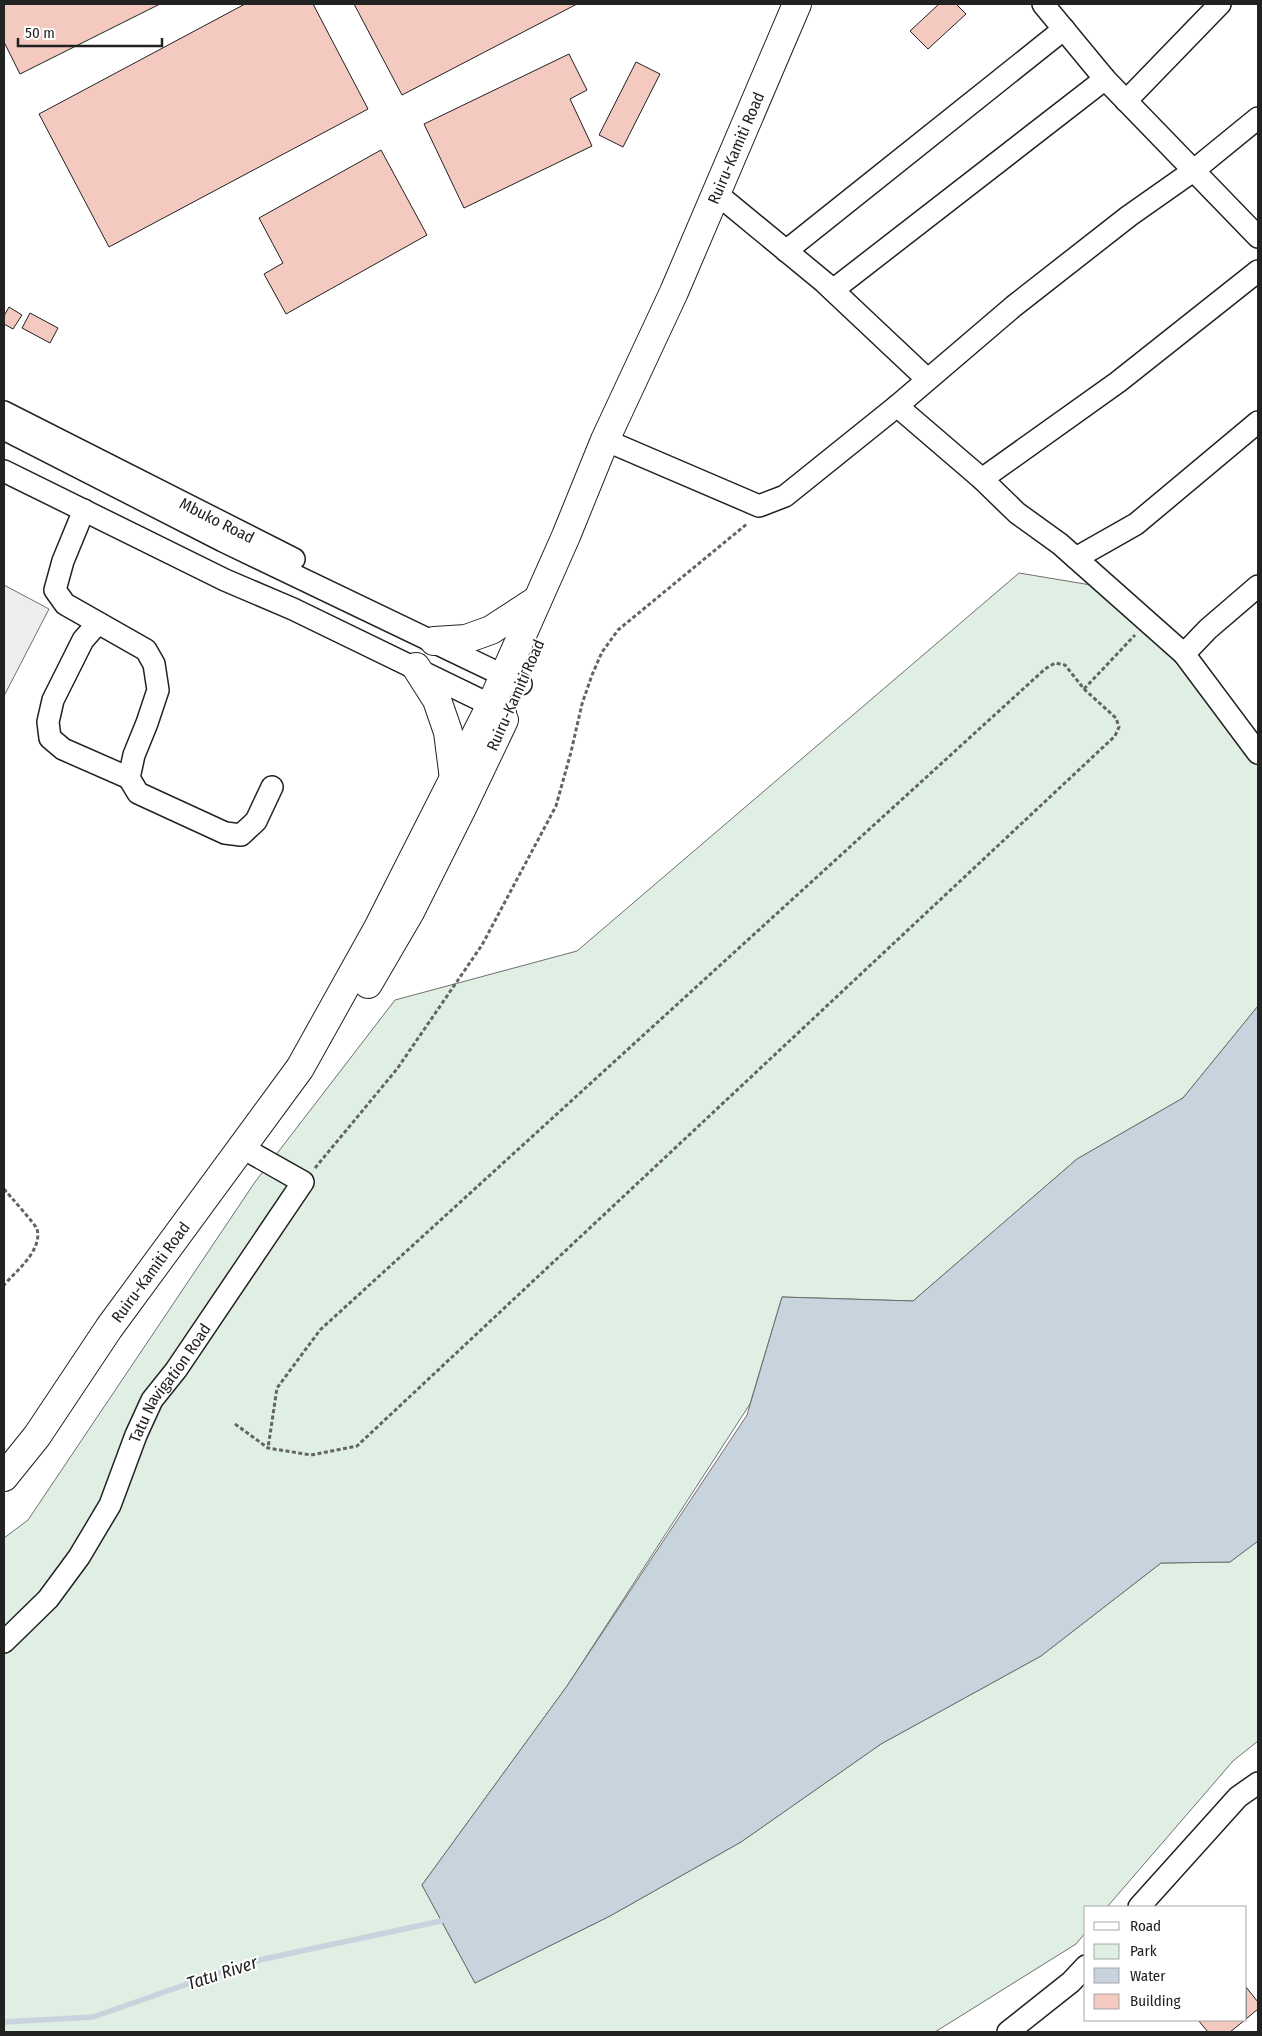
<svg xmlns="http://www.w3.org/2000/svg" width="1262" height="2036" viewBox="0 0 1262 2036" font-family="'Fira Sans Condensed',sans-serif">
<style>
.green{fill:#e0efe3;stroke:#6f6f6f}
.parking{fill:#ededed;stroke:#6f6f6f}
.water{fill:#c7d3dd;stroke:#6f6f6f}
.lines{fill:none;stroke-linecap:round;stroke-linejoin:round}
.stream{stroke:#c7d3dd;stroke-width:5.5}
.building{fill:#f3c9c0;stroke:#222}
.minor-casing{stroke:#222;stroke-width:24}
.major-casing{stroke:#222;stroke-width:30}
.path{stroke:#646464;stroke-width:3;stroke-dasharray:4 2.5;stroke-linecap:butt}
.minor{stroke:#fff;stroke-width:21}
.major{stroke:#fff;stroke-width:28}
.labels{text-anchor:middle;stroke-width:4;stroke-linejoin:round;paint-order:stroke}
.street-label{font-size:16px;fill:#222;stroke:#fff}
.water-label{font-size:18px;font-style:italic;fill:#222;stroke:#fff}
</style>
<rect width="100%" height="100%" fill="#fff"/>
<path class="green" d="M1019 573 1109 588 1240 730 1258 755V1006L1183 1098 1077 1159 913 1301 782 1297 750 1404 567 1686 422 1885 475 1983 610 1916 741 1842 881 1744 1041 1656 1161 1563 1230 1562 1258 1541V1741L1233 1761 1107 1907H1086V1932L1076 1944 935 2032H4V1538L28 1520 255 1182 395 1000 577 951Z"/>
<path class="parking" d="M4 585 49 609 4 696Z"/>
<path class="water" d="M1258 1006V1541L1230 1562 1161 1563 1041 1656 881 1744 741 1842 610 1916 475 1983 422 1885 567 1686 747 1415 782 1297 913 1301 1077 1159 1183 1098Z"/>
<g class="lines">
<path class="stream" d="M4 2022 93 2017 250 1962 441 1921"/>
</g>
<path class="building" d="M4 4H160L20 74 4 42Z
M245 4H313L368 109 109 247 39 114Z
M354 4H577L402 95Z
M939 4H956L966 14 928 49 910 31Z
M569 54 587 90 570 99 592 146 464 208 424 124Z
M636 62 660 74 623 147 599 135Z
M381 150 427 235 286 314 264 274 283 263 259 218Z
M9 307 22 315 13 329 4 324V316Z
M30 313 58 328 50 343 22 328Z
M1246 1987 1258 2002V2009L1246 2019Z
M1198 2020H1245L1230 2032H1208Z"/>
<g class="lines">
<g class="minor-casing">
<g id="minor">
<path d="M1043 4 1105 79 1258 237"/>
<path d="M1126 101 1220 4"/>
<path d="M716 193 824 282 927 379"/>
<path d="M786 251 1064 29"/>
<path d="M833 290 1105 79"/>
<path d="M897 406 982 479 1017 513 1060 544 1184 654 1258 753"/>
<path id="s1" d="M4 412 294 559"/>
<path d="M4 429 223 541 521 684"/>
<path d="M605 440 759 506 785 496 897 406 1014 306 1129 216 1193 171 1258 118"/>
<path d="M4 471 225 580 293 609 505 712"/>
<path d="M982 479 1118 382 1258 271"/>
<path d="M84 510 63 561 55 590 65 604 146 650 154 664 158 690 147 723 134 755 129 778 138 793 225 833 241 835 256 821 272 787"/>
<path d="M1076 558 1136 524 1258 422"/>
<path d="M98 623 83 640 53 700 48 722 50 738 63 749 129 778"/>
<path d="M1184 654 1208 629 1258 586"/>
<path id="s2" d="M4 1642 48 1599 79 1557 110 1505 136 1435 152 1400 176 1370 303 1182 241 1147"/>
<path d="M1139 1907 1238 1797 1258 1783"/>
<path d="M1008 2032 1071 1982 1086 1966"/>
</g>
</g>
<g class="major-casing">
<g id="major">
<path d="M434 641 466 639 491 630 537 600"/>
<path d="M416 667 437 700 448 732 454 779"/>
<path d="M368 984 410 912 462 808 504 720"/>
<path id="s3" d="M4 1477 37 1436 109 1328 300 1068 378 928 491 705 566 536 605 440 674 292 797 4"/>
</g>
</g>
<path class="path" d="M1084 689 1135 635
M315 1168 397 1069 482 945 556 806 571 752 582 704 592 675 602 652 618 630 748 523
M4 1189C9 1195 35 1224 37 1229 43 1250 16 1271 4 1285
M235 1424 268 1448 311 1455 357 1446 1115 736 1119 727 1116 718 1084 689 1065 665 1055 663 1045 669 320 1330 277 1388 268 1448"/>
<use href="#minor" class="minor"/>
<use href="#major" class="major"/>
</g>
<g class="labels">
<g class="street-label">
<text dy="6" stroke="none"><textPath href="#s3" startOffset="1524">Ruiru-Kamiti Road</textPath></text>
<text dy="6" stroke="none"><textPath href="#s1" startOffset="239">Mbuko Road</textPath></text>
<text transform="translate(515 695) rotate(-66)" y="6">Ruiru-Kamiti Road</text>
<text dy="6" stroke="none"><textPath href="#s3" startOffset="252">Ruiru-Kamiti Road</textPath></text>
<text dy="6" stroke="none"><textPath href="#s2" startOffset="311">Tatu Navigation Road</textPath></text>
</g>
<g class="water-label">
<text transform="translate(222 1973) rotate(-18)" y="6">Tatu River</text>
</g>
</g>
<rect width="1262" height="2036" fill="none" stroke="#222222" stroke-width="10"/>
<rect x="1084" y="1906" width="162" height="115" fill="#ffffff" stroke="#a7a7a7"/>
<rect x="1094" y="1922" width="25" height="8" fill="#ffffff" stroke="#a7a7a7"/>
<text x="1130" y="1931" font-size="15" fill="#222222">Road</text>
<rect x="1094" y="1944" width="25" height="15" fill="#e0efe3" stroke="#a7a7a7"/>
<text x="1130" y="1956" font-size="15" fill="#222222">Park</text>
<rect x="1094" y="1968" width="25" height="15" fill="#c7d3dd" stroke="#a7a7a7"/>
<text x="1130" y="1981" font-size="15" fill="#222222">Water</text>
<rect x="1094" y="1994" width="25" height="15" fill="#f3c9c0" stroke="#a7a7a7"/>
<text x="1130" y="2006" font-size="15" fill="#222222">Building</text>
<path d="M18 38v8h144v-8" fill="none" stroke="#222222" stroke-width="2.5"/>
<text x="25" y="38" font-size="15" fill="#222222" stroke="#ffffff" stroke-width="4" paint-order="stroke">50 m</text>
</svg>
